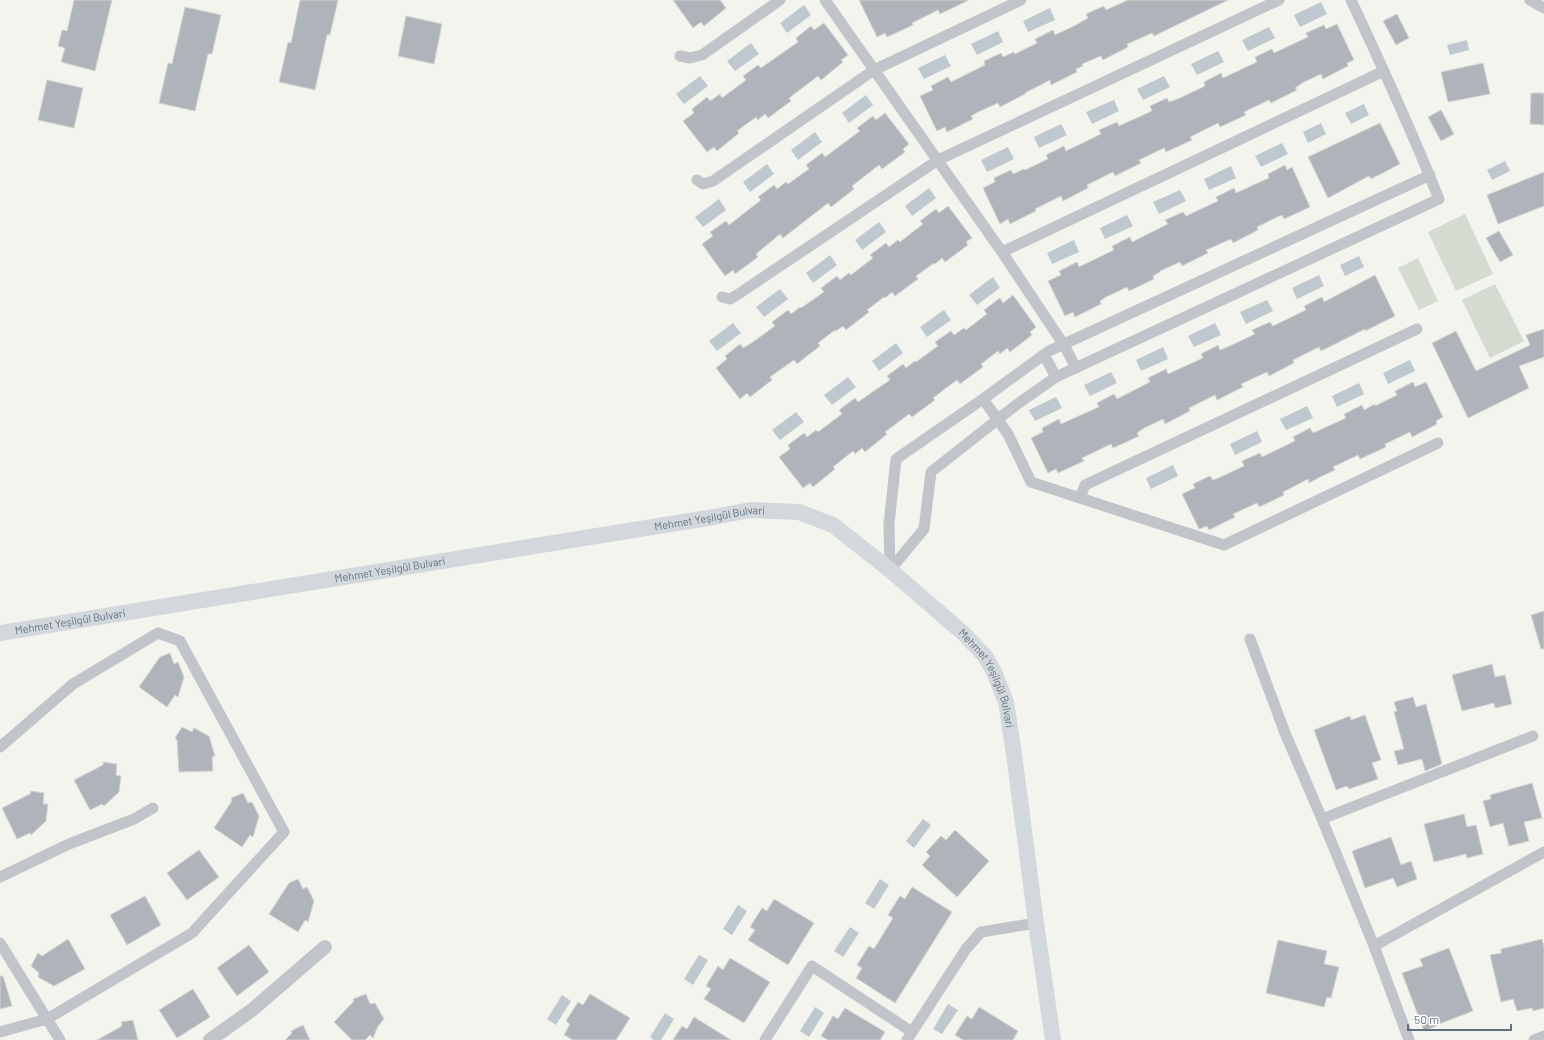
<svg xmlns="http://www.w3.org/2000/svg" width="1544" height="1040" viewBox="0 0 1544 1040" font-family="Barlow,sans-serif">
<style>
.green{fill:#d4dbd0}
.water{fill:#bfc8ce}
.building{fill:#aeb4ba;stroke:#d5d5d2}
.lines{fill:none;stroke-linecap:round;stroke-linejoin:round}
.minor{stroke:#c1c4c8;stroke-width:11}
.tertiary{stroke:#c1c4c8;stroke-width:14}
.secondary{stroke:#d3d8dc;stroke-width:16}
.labels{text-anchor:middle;stroke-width:4;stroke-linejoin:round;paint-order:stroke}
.street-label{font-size:11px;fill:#627182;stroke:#fff}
</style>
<rect width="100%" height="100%" fill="#f4f4ef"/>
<path class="green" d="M1465 214 1493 274 1456 291 1428 232Z
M1418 258 1438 301 1419 310 1398 268Z
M1495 284 1524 341 1490 358 1462 300Z"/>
<path class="water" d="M1321 2 1327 14 1300 27 1294 15Z
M804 5 811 15 787 33 780 23Z
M1050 8 1055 20 1028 32 1023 21Z
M1269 27 1275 38 1248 51 1242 40Z
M998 31 1003 42 977 55 971 44Z
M1467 40 1469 50 1450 55 1447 45Z
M751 43 759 54 735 71 727 61Z
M1218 51 1224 62 1197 75 1191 64Z
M945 55 951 66 924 79 918 68Z
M700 76 708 86 684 104 676 94Z
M1164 76 1170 87 1143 100 1137 89Z
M866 95 873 105 849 123 842 113Z
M1114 100 1119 111 1092 124 1086 112Z
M1364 104 1369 115 1351 124 1345 113Z
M1321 123 1326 134 1308 143 1303 132Z
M1061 124 1067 135 1039 148 1034 137Z
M815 132 822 142 798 160 791 150Z
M1282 143 1288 154 1261 167 1255 156Z
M1008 147 1014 159 987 172 981 160Z
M1505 161 1510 171 1492 180 1487 170Z
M767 164 774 174 750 192 743 182Z
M1231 166 1236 178 1209 190 1204 179Z
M929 188 936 198 912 216 905 206Z
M1180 190 1186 201 1159 214 1153 202Z
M719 199 726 210 703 227 695 217Z
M1127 215 1133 226 1105 239 1100 228Z
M879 222 886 232 862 250 855 240Z
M1074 240 1079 252 1052 264 1047 253Z
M830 255 837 265 813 283 806 273Z
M1359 256 1364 267 1345 276 1340 265Z
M1319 275 1324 286 1297 299 1292 288Z
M993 277 1000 288 977 305 969 295Z
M780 289 788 299 764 317 756 307Z
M1267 300 1273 311 1246 324 1240 312Z
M944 310 951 320 927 337 920 327Z
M733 323 741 333 717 351 709 341Z
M1215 323 1221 335 1194 347 1188 336Z
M896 343 903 353 879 371 872 361Z
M1163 347 1168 359 1141 371 1136 360Z
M1410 360 1415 371 1388 384 1383 373Z
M1111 372 1117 383 1090 396 1084 385Z
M848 377 856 387 832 405 824 395Z
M1359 383 1364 394 1337 407 1332 396Z
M1056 397 1062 408 1035 421 1029 410Z
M1307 406 1313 418 1286 430 1280 419Z
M796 412 804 422 780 440 772 430Z
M1257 431 1262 442 1235 455 1230 444Z
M1173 465 1178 476 1151 489 1146 478Z
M923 819 931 825 914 848 906 841Z
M880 879 889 885 874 909 865 903Z
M738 905 747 911 732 935 723 929Z
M850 927 859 933 843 957 834 951Z
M699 955 708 960 693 985 684 979Z
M562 995 571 1001 556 1025 547 1019Z
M948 1004 958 1010 942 1034 933 1029Z
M815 1007 824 1013 809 1037 800 1031Z
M665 1013 674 1019 661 1040H654L650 1037Z"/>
<path class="building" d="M74 0H112L95 71 61 62 65 48 58 46 62 30 67 31Z
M300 0H338L330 35H327L315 90 279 82 288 42 291 43Z
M673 0H720L726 8 704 26 701 22 693 28Z
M859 0H969L940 14 938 10 912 23 913 25 887 37 885 33 877 37Z
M1128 0H1228L1154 36 1152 33 1127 44 1128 47 1103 60 1101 56 1082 64 1083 66 1076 69 1077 72 1051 85 1050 80 1025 93V94L1000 107 998 103 978 112 971 116 973 119 947 132 945 127 937 131 920 96 933 90 931 86 948 77 951 82 985 65 984 61 1001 53 1003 57 1014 52 1015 54 1037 43 1035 39 1053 30 1055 35 1076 25 1088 18 1086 14 1104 6 1106 10Z
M185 7 221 15 212 54H208L195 111 159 103 168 63 172 64Z
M1397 14 1409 38 1396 45 1383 21Z
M406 16 442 24 434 64 398 56Z
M824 23 848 55 841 60 843 62 821 80 818 76 789 98 791 101 768 118 765 114 758 120 756 117 737 131 739 133 717 151 714 147 707 152 683 121 694 113 692 109 707 97 710 101 720 94 722 98 746 80 743 76 758 65 761 68 798 42 796 38 811 26 814 30Z
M1337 24 1354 60 1347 63 1348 66 1323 79 1321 74 1302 83 1295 88 1297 90 1271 103 1269 100 1244 112 1246 115 1220 127 1218 123 1190 137 1192 140 1166 152 1164 148 1139 160 1141 163 1115 176 1113 172 1087 185 1088 188 1063 201 1061 196 1035 209 1036 211 1010 224 1008 219 1000 224 983 188 995 182 994 178 1011 170 1013 174 1024 169 1025 170 1048 159 1046 155 1064 146 1066 151 1101 134 1099 130 1117 122 1119 126 1152 111 1150 106 1167 98 1169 102 1180 98 1205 86 1204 82 1221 73 1223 78 1257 62 1255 57 1272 49 1274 53 1308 37 1306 33 1324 25 1326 29Z
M1483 63 1490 94 1448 102 1441 72Z
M47 80 83 88 74 128 38 120Z
M1531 93H1544V125L1530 124Z
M1441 110 1454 134 1441 141 1428 117Z
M885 113 909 144 903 149 905 152 882 169 879 165 852 186 854 189 831 207 828 203 783 238 780 234 756 254 758 257 735 274 733 270 725 276 702 244 713 236 710 232 726 221 729 225 761 200 758 197 774 185 777 189 786 182 788 184 809 169 806 165 822 153 825 157 860 131 857 128 873 116 876 120Z
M1380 123 1400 164 1371 179 1369 176 1328 198 1308 157Z
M1285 165 1287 170 1292 167 1310 207 1284 219 1282 215 1271 220 1257 227 1258 230 1233 243 1231 239 1206 250 1208 253 1182 266 1180 262 1160 271V272L1153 276 1154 279 1129 291 1127 287 1106 297 1100 301 1101 304 1075 317 1073 312 1065 316 1048 281 1061 275 1059 271 1077 262 1079 267 1114 250 1112 246 1130 237 1132 242 1168 224 1165 220 1183 212 1186 216 1218 201 1216 197 1234 188 1236 193 1269 178 1268 174Z
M1544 172V206L1498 224 1487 195Z
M948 206 972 238 966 242 968 245 945 262 942 258 935 264 934 263 916 276 918 279 895 296 892 292 885 298 884 297 867 310 869 312 846 330 843 326 836 331 835 330 818 343 820 346 807 356 797 364 794 360 770 377 772 380 750 397 747 393 740 399 716 368 727 359 725 356 740 344 743 348 753 342 775 326 772 322 788 310 791 314 800 307 801 308 824 292 821 288 837 276 840 280 849 273 851 275 873 258 870 255 886 243 889 247 898 240 900 242 923 224 920 221 936 209 939 213Z
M1499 231 1513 255 1500 262 1486 238Z
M1375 275 1395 316 1365 331V329L1321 351 1319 347 1293 360 1294 363 1269 376 1267 372 1241 384 1243 387 1217 400 1215 395 1189 408 1190 411 1165 424 1163 419 1144 428 1137 433 1139 436 1124 443 1113 448 1111 444 1082 458 1084 461 1058 473 1056 469 1048 473 1031 438 1043 432 1042 428 1059 419 1061 424 1072 419 1099 407 1097 403 1114 394 1117 399 1150 382 1148 378 1166 369 1168 374 1179 369 1203 358 1201 354 1218 345 1220 350 1232 345 1255 334 1252 330 1270 322 1273 326 1306 310 1304 306 1322 297 1324 302Z
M1013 295 1036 327 1030 332 1032 335 1010 352 1007 348 1000 354 998 351 981 364 983 367 960 384 957 380 950 385 933 398 935 400 912 417 909 414 885 432 887 434 865 452 862 448 855 454 853 451 833 467 835 469 813 487 810 483 803 488 779 457 790 449 788 445 804 433 807 437 816 430 818 432 842 414 839 410 855 398 858 402 890 380 887 376 903 364 906 368 915 361 916 362 938 346 935 342 951 331 954 335 964 328 966 330 987 314 984 310 1000 298 1003 303Z
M1544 329V357L1519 366 1529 388 1468 418 1432 343 1456 331 1476 371 1530 345 1526 335Z
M1413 382 1415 387 1426 382 1443 417 1436 421 1437 424 1412 437 1410 432 1385 444 1386 447 1360 459 1358 455 1333 467 1335 470 1320 477 1309 483 1308 479 1283 492 1284 495 1270 502 1259 507 1257 503 1233 514 1235 517 1209 530 1207 526 1199 529 1182 494 1195 488 1193 484 1210 476 1213 480 1223 476 1244 466 1242 461 1260 453 1262 457 1295 441 1293 437 1310 428 1313 433 1346 418 1344 414 1362 405 1364 410 1375 404V406L1397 395 1395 391Z
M1544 611V649H1541L1531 615Z
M170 653 174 664 178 662 184 677 178 697 175 695 167 707 139 687 160 657Z
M1492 664 1495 677 1505 675 1512 704 1495 708 1494 703 1462 711 1452 675Z
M1413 697 1416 707 1426 704 1442 764 1425 771 1422 759 1398 765 1394 751 1404 749 1394 712 1397 711 1394 702Z
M1365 715 1381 760 1372 763 1378 779 1349 789 1347 786 1336 790 1314 730 1350 716 1351 720Z
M182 727 192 732 194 728 209 736 215 756 212 757 213 771 179 772 177 740 175 738Z
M103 762 117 764 116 775 121 776 119 792 104 806 102 804 90 810 74 780 103 765Z
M1532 783 1542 818 1524 822 1529 841 1509 846 1503 823 1490 827 1483 801 1491 799 1490 795Z
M31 791 44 793 43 804H48L46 821 31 835 30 833 17 839 2 808 30 794Z
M243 793 248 803 252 802 259 816 253 837 250 835 242 847 214 828 232 801 231 798Z
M1464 814 1467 827 1476 825 1483 854 1467 858 1466 854 1434 862 1424 824Z
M955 830 989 861 957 897 922 865 930 856 926 852 941 836 946 840Z
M1391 837 1401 865 1411 861 1417 879 1397 887 1393 878 1365 888 1352 851Z
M199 850 219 877 187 900 167 873Z
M298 879 303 889 307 887 314 901 308 922 305 920 298 932 269 914 289 883Z
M912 887 952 912 895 1003 856 978 862 968 857 965 869 946 874 949 893 918 888 915 900 896 905 899Z
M145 896 161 925 127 945 110 915Z
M774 899 814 923 788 965 748 940 755 930 750 927 762 908 767 911Z
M68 939 85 969 54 986 38 977 39 973 31 966 38 953 42 956Z
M1542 939 1544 947V1008L1533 1011 1532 1008 1517 1011 1513 999 1501 1002 1490 955 1501 953V949Z
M1278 940 1327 951 1324 964 1339 967 1331 998 1327 997 1324 1007 1266 993Z
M249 945 269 972 237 996 217 968Z
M1449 948 1473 1011 1439 1024V1025L1424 1031 1402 973 1423 966 1420 959Z
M730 958 770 982 744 1023 704 999 711 989 706 986 718 966 723 970Z
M0 976H3L12 1006 0 1009Z
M193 989 210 1017 177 1038 159 1010Z
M366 994 370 1004 375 1003 384 1019 378 1026 373 1038 370 1035 365 1040H352L334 1022 354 1001 353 999Z
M590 994 630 1018 616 1040H573L564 1035 570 1024 566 1021 578 1002 583 1005Z
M979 1007 1018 1031 1013 1040H963L955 1035 967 1016 972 1019Z
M845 1008 885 1032 880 1040H828L821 1036 833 1016 838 1019Z
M694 1017 731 1040H673L682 1026 687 1029Z
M133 1020 138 1040H97L122 1026 121 1022Z
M303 1025 310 1040H285L292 1033 291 1031Z"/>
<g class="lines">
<path class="minor" d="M825 0 1002 252 1064 345 1076 368
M1351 0C1382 66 1412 132 1439 199L1056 377 1016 405 931 472 924 529 890 570 889 524 896 459 983 399 1049 351 1430 175
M1530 0 1544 8
M680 56 690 58 702 55 780 0
M697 180 703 184 713 181 874 70 1021 0
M1002 252 1384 71
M722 297 730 299 737 295 938 160 1279 0
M1044 355 1056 377
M983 399 1008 434 1031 482 1224 545 1438 443
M1080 498 1085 485 1417 329
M1250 639 1285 733 1322 819 1533 736
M0 747 73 684 158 633 180 641 284 832 192 933 47 1019 0 1032
M1322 819 1374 946 1409 1040
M0 877 69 844 134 819 153 808
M0 943 60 1040
M1374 946 1544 852
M765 1040 812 966 912 1032
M907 1040 966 949 981 932 1036 923
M1534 1040 1544 1036"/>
<path class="tertiary" d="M210 1040 252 1010 325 947"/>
<path class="secondary" id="s1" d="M0 633 714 517 750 510 799 512 833 525 890 570 963 633 985 656 994 672 1006 702 1014 754 1036 923 1053 1040"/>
</g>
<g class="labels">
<g class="street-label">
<text dy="4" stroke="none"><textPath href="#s1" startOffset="719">Mehmet Yeşilgül Bulvari</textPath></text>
<text dy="4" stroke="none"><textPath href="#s1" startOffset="395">Mehmet Yeşilgül Bulvari</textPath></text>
<text dy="4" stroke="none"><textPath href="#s1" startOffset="71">Mehmet Yeşilgül Bulvari</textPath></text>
<text dy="4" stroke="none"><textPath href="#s1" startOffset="1067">Mehmet Yeşilgül Bulvari</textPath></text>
</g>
</g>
<path d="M1408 1024v6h103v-6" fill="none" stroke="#627182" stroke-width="2"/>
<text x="1414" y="1024" font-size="12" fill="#627182" stroke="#ffffff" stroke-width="3" paint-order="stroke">50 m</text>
</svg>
